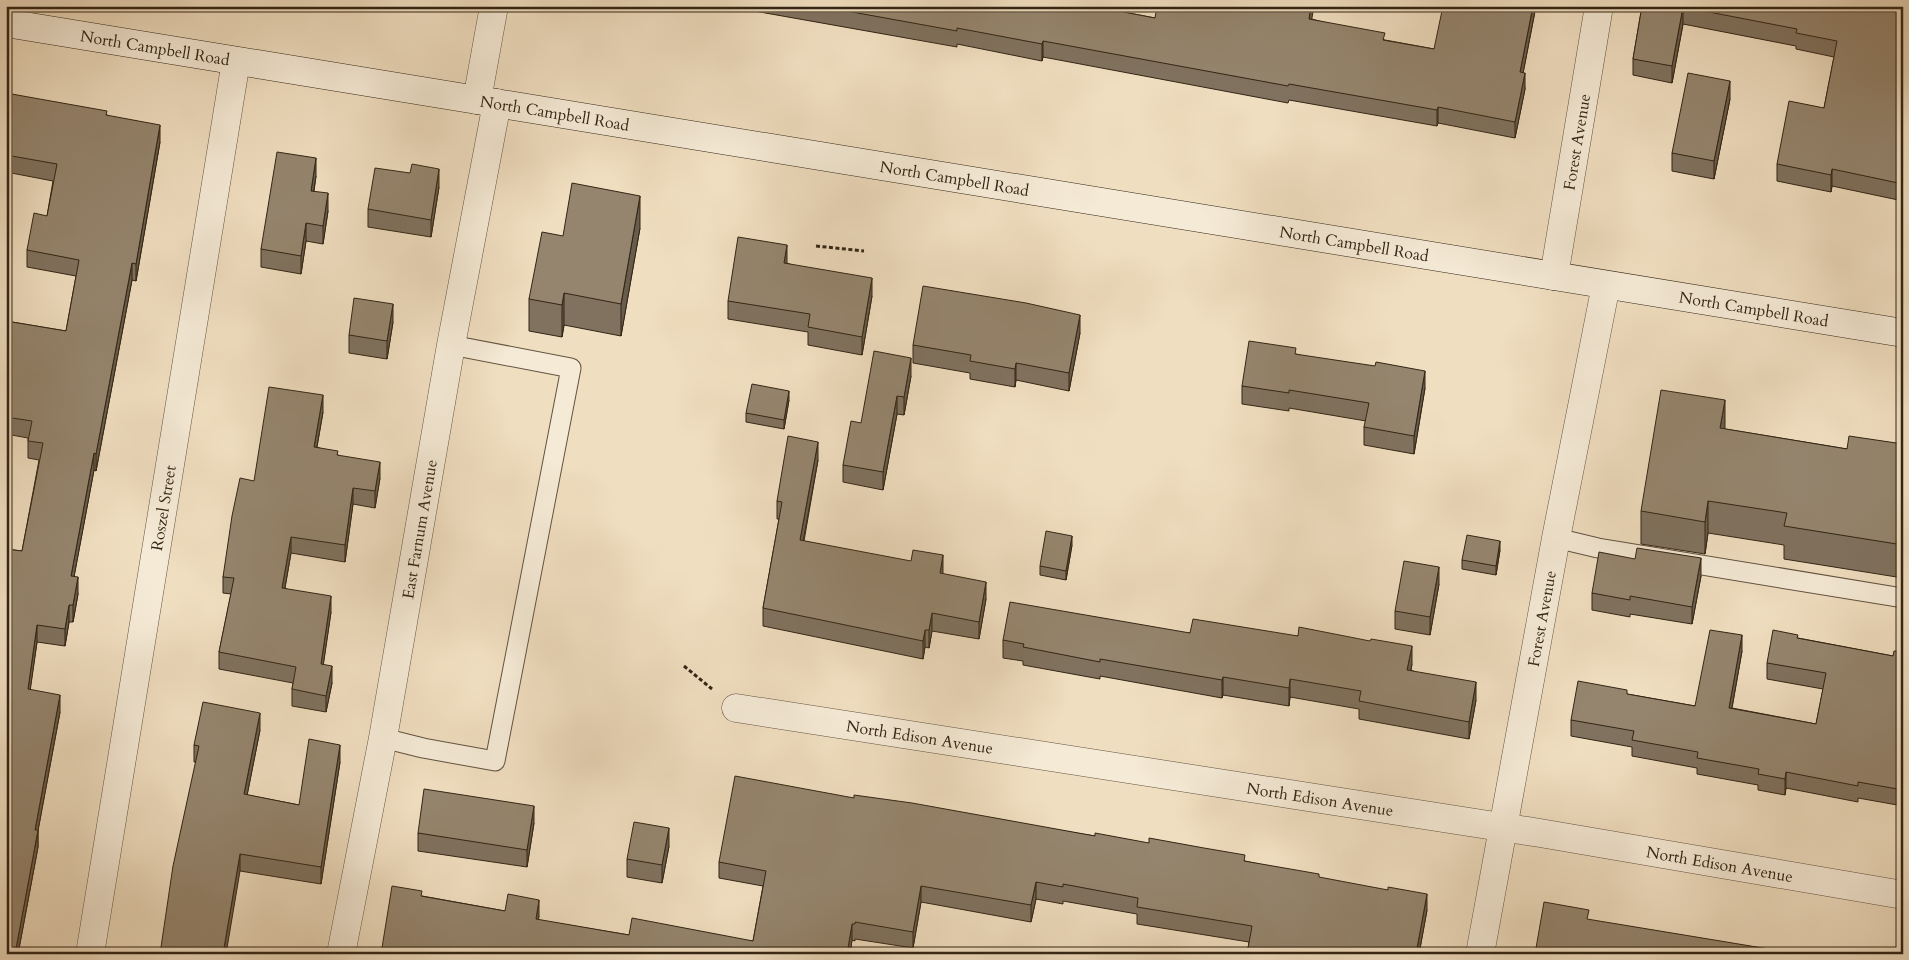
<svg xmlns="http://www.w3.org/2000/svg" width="1909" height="960" viewBox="0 0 1909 960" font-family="Cardo,serif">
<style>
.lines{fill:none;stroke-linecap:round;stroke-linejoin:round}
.lane-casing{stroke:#625340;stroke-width:21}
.street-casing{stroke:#625340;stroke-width:29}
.secondary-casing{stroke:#322515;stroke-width:29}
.path{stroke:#322515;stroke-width:3;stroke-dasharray:4 2.5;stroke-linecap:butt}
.lane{stroke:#f5ead6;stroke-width:19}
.street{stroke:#f5ead6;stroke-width:28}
.secondary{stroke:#f5ead6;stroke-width:28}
.wall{fill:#80725f;stroke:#322515}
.shaded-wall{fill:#685d4d;stroke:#322515}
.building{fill:#95856e;stroke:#322515}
.labels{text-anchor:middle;stroke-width:4.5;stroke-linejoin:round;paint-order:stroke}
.street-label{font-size:16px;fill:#322515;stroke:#f5ead6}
</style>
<rect width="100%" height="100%" fill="#f0dec0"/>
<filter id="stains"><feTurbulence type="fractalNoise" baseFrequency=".004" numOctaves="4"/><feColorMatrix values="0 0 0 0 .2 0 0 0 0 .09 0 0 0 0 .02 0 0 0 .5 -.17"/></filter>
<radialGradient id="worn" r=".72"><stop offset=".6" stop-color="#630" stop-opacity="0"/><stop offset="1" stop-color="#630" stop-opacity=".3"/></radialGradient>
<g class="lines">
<g class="lane-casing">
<path id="lane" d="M1556 538 1598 548 1903 598
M383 738 423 748 495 761 571 368 451 345"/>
</g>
<g class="street-casing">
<g id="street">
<path d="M477 100 494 6"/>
<path id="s1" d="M1554 276 1599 6"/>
<path id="s2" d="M736 708 1540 833 1903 895"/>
<path id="s3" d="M90 954 236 61"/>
<path id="s4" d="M341 954 383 738 451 345 497 103"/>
<path id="s5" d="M1480 954 1556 538 1606 285"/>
</g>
</g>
<g class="secondary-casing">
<g id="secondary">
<path id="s6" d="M6 23 1903 333"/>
</g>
</g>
<path class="path" d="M816 246 864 251
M684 666 712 689"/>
<use href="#lane" class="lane"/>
<use href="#street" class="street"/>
<use href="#secondary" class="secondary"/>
</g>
<path class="wall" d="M726 6H1092L1155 18 1312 19 1385 40 1434 49 1506 9V6H1536L1523 73 1525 89 1515 138 1438 123 1437 126 1289 100 1288 103 1043 57 1042 61 957 44V47Z
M1642 6H1903V201L1832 186 1831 192 1777 181V164L1824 108 1834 57 1796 49V46L1683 24 1672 83 1633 75V59Z
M6 93 107 115 160 142 136 281 132 280 96 471 94 470 74 576 78 594 73 622H69L65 646 37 642 30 689 60 712 38 830V847L18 954H6V549L22 551 39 460 28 458V438L6 434V321L66 331 76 276 27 267V250L47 216 53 181 6 172Z
M1730 99 1714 179 1672 171V153Z
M316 176 314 191 328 211 323 244 306 241 301 274 261 267V249Z
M439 187 431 237 368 227V209Z
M640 228 621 336 564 325 562 337 529 331V299L563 236Z
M787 263 872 296 862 355 808 345V332L728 319V301Z
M393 322 387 359 349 353V335Z
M1080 333 1069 391 1016 380 1015 387 970 379V373L913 363V345Z
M1296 354 1425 388 1414 454 1364 445V427L1366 421 1289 408V411L1242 404V386Z
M911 376 904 415 897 414 883 490 843 482V465Z
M789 400 784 429 746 422V413Z
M323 412 317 447 338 455 380 478 375 508 353 504 345 562 291 553 285 588 331 612 323 665 332 683 326 712 292 706V689L293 683 219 669V652L231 594 223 593V577L254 481Z
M1725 429 1847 449 1903 444V578L1784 559V545L1708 533 1705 554 1641 544V511Z
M818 460 804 541 943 574 986 599 979 639 932 631 929 648 925 647 923 659 763 626V608L779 519H777V501Z
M1072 545 1066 580 1040 575V566Z
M1500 550 1496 575 1462 569V560Z
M1701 576 1692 624 1630 614V617L1592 610V593Z
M1439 584 1430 635 1395 629V611Z
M1190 633 1298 636 1412 664 1411 670 1476 700 1469 739 1359 719V709L1290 697 1289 706 1223 695 1222 698 1100 676V679L1023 665V661L1003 658V640Z
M1798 638 1893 656 1903 652V806L1858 798V802L1786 788 1785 795 1758 790V785L1697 774V768L1632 756V747L1571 736V720L1627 694 1695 706 1742 651 1732 708 1816 724 1823 689 1767 679V663Z
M260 730 247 795 299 805 340 762 321 884 240 871 196 762H194V745Z
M854 798 1095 836 1245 861 1319 878 1427 910 1419 954H1247L1249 942 1137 924V914L1063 901V904L1036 899 1031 922 921 902 913 948 855 939V941L852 940 850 954H381L422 896 505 911 539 916 538 920 629 935 753 941 763 886 719 878V862Z
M534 823 527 867 418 851V833Z
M669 846 662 883 627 877V859Z"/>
<path class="shaded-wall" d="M1311 6H1314L1309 35V19Z
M1533 6H1536L1520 89V72Z
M1683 7V24L1672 83V66Z
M1043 41V57L1042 61V44Z
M1525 73V89L1515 138V122Z
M1730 81V99L1714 179V161Z
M1438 107V123L1437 126V110Z
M160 125V142L136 281V264Z
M316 158V176L311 209V191Z
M439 169V187L431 237V220Z
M1832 169V186L1831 192V175Z
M328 193V211L323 244V226Z
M640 196V228L621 336V304Z
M306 223V241L301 274V256Z
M787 245V263L784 281V263Z
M132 263V280L96 471V454Z
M872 278V296L862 355V337Z
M564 293V325L562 337V305Z
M393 304V322L387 359V341Z
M1080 315V333L1069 391V373Z
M911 358V376L904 415V397Z
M1016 363V380L1015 387V369Z
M1425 371V388L1414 454V436Z
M789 391V400L784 429V420Z
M323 395V412L314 463V447Z
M897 396V414L883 490V472Z
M1725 400V432L1720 428Z
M818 442V460L800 558V540Z
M94 453V470L71 593V576Z
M380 462V478L375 508V491Z
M353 488V504L345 562V545Z
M1708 501V533L1705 554V522Z
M1072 536V545L1066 580V571Z
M291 537V553L282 604V588Z
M1500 541V550L1496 575V566Z
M943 555V573L940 591V573Z
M1701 558V576L1692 624V607Z
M1439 567V584L1430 635V617Z
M78 577V594L73 622V605Z
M986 582V599L979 639V622Z
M331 596V612L321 681V664Z
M69 605V622L65 646V629Z
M932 613V631L929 648V630Z
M37 625V642L28 706V689Z
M925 630V647L923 659V641Z
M1742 635V651L1729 724V708Z
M1412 646V664L1407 688V670Z
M332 666V683L326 712V696Z
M1223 677V695L1222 698V680Z
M1290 679V697L1289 706V688Z
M1476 682V700L1469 739V722Z
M60 695V712L35 847V830Z
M260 713V730L244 811V794Z
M340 745V762L321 884V867Z
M1786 772V788L1785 795V779Z
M534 806V823L527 867V850Z
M669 828V846L662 883V865Z
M38 830V847L18 954H15Z
M240 854V871L226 954H223Z
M1036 882V899L1031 922V905Z
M921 886V902L913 948V932Z
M1427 894V910L1419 954H1416Z
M539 900V916L536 935V919Z
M852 924V940L850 954H847Z"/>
<path class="building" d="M819 6H1092L1155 18 1157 6H1311L1309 19 1385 33 1383 40 1434 49 1443 6H1490L1506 9V6H1533L1520 72 1525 73 1515 122 1438 107 1437 110 1289 84 1288 86 1043 41 1042 44 957 28V31Z
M1642 6H1903V184L1832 169 1831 175 1777 164 1789 101 1824 108 1837 41 1796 33 1797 29 1683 7 1672 66 1633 59Z
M1688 73 1730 81 1714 161 1672 153Z
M6 93 107 111 106 115 160 125 136 264 132 263 96 454 94 453 71 576 78 577 73 605H69L65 629 37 625 28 689 60 695 35 830H38L15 954H6V609L10 589H6V549L22 551 43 443 28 441 32 421 6 417V321L66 331 79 260 27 250 34 213 47 216 57 164 6 155Z
M277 152 316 158 311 191 328 193 323 226 306 223 301 256 261 249Z
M412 164 439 169 431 220 368 209 375 168 410 173Z
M572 183 640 196 621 304 564 293 562 305 529 299 542 232 563 236Z
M738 237 787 245 784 263 872 278 862 337 808 327 810 314 728 301Z
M923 286 1026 303 1080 315 1069 373 1016 363 1015 369 970 361 971 355 913 345Z
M354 298 393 304 387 341 349 335Z
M1249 341 1296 348 1295 354 1375 366 1376 362 1425 371 1414 436 1364 427 1369 403 1289 390V393L1242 386Z
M874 351 911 358 904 397 897 396 883 472 843 465 851 421 861 423Z
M752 384 789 391 784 420 746 413Z
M269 387 323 395 314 447 338 451 337 455 380 462 375 491 353 488 345 545 291 537 282 588 331 596 321 664 332 666 326 696 292 689 296 667 219 652 234 578 223 577 232 516 240 478 254 481Z
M1661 390 1725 400 1720 428 1847 449 1849 436 1903 444 1902 457 1903 458V545L1784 526 1787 513 1708 501 1705 522 1641 511Z
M788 436 818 442 800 540 911 561 913 550 943 555 940 573 986 582 979 622 932 613 929 630H925L923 641 763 608 782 502 777 501Z
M1046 531 1072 536 1066 571 1040 566Z
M1467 535 1500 541 1496 566 1462 560Z
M1637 548 1701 558 1692 607 1630 596V600L1592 593 1599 552 1635 559Z
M1404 561 1439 567 1430 617 1395 611Z
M1010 602 1190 633 1193 619 1298 636 1299 627 1370 641 1371 639 1412 646 1407 670 1476 682 1469 722 1359 701 1361 691 1290 679 1289 688 1223 677 1222 680 1100 659V662L1023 647 1024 644 1003 640Z
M1710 630 1742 635 1729 708 1816 724 1826 673 1767 663 1773 630 1798 635 1797 638 1893 656 1894 651 1903 652V790L1858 782V786L1786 772 1785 779 1758 774 1759 769 1697 758 1698 752 1632 740 1634 731 1571 720 1578 681 1627 690V694L1695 706Z
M203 702 260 713 244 794 299 805 309 739 340 745 321 867 240 854 223 954H160L173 866 199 746 194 745Z
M735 776 854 798V795L912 803 1095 836V833L1149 843V838L1204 848 1245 855 1244 861 1319 874V877L1388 890V887L1427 894 1416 954H1247L1252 926 1137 907 1138 898 1063 884V887L1036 882 1031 905 921 886 913 932 855 922V924H852L847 954H381L392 886 422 891 421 896 505 911 508 894 539 900 536 919 629 935 632 918 753 941 766 871 719 862Z
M424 789 534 806 527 850 418 833Z
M634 822 669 828 662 865 627 859Z
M1544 902 1589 910 1587 919 1799 954H1535Z"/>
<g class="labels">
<g class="street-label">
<text dy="6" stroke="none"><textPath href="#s6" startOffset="151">North Campbell Road</textPath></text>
<text dy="6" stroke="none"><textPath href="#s6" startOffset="556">North Campbell Road</textPath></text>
<text dy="6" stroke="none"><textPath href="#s1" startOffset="136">Forest Avenue</textPath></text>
<text dy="6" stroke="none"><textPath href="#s6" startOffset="961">North Campbell Road</textPath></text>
<text dy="6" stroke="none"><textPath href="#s6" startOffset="1366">North Campbell Road</textPath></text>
<text dy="6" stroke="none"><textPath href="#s6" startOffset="1771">North Campbell Road</textPath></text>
<text dy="6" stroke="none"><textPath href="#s3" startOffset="452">Roszel Street</textPath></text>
<text dy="6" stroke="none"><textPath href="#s4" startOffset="432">East Farnum Avenue</textPath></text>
<text dy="6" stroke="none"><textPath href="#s5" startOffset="341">Forest Avenue</textPath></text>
<text dy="6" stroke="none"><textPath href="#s2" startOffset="186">North Edison Avenue</textPath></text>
<text dy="6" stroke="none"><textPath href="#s2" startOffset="591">North Edison Avenue</textPath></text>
<text dy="6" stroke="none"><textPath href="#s2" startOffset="996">North Edison Avenue</textPath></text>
</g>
</g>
<rect width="1909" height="960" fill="none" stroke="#f0dec0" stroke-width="25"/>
<rect x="8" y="8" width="1894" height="945" fill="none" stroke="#322515" stroke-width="2.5"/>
<rect x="12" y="12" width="1884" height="935" fill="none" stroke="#322515"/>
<rect width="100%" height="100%" filter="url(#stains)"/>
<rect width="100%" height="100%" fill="url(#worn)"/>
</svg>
